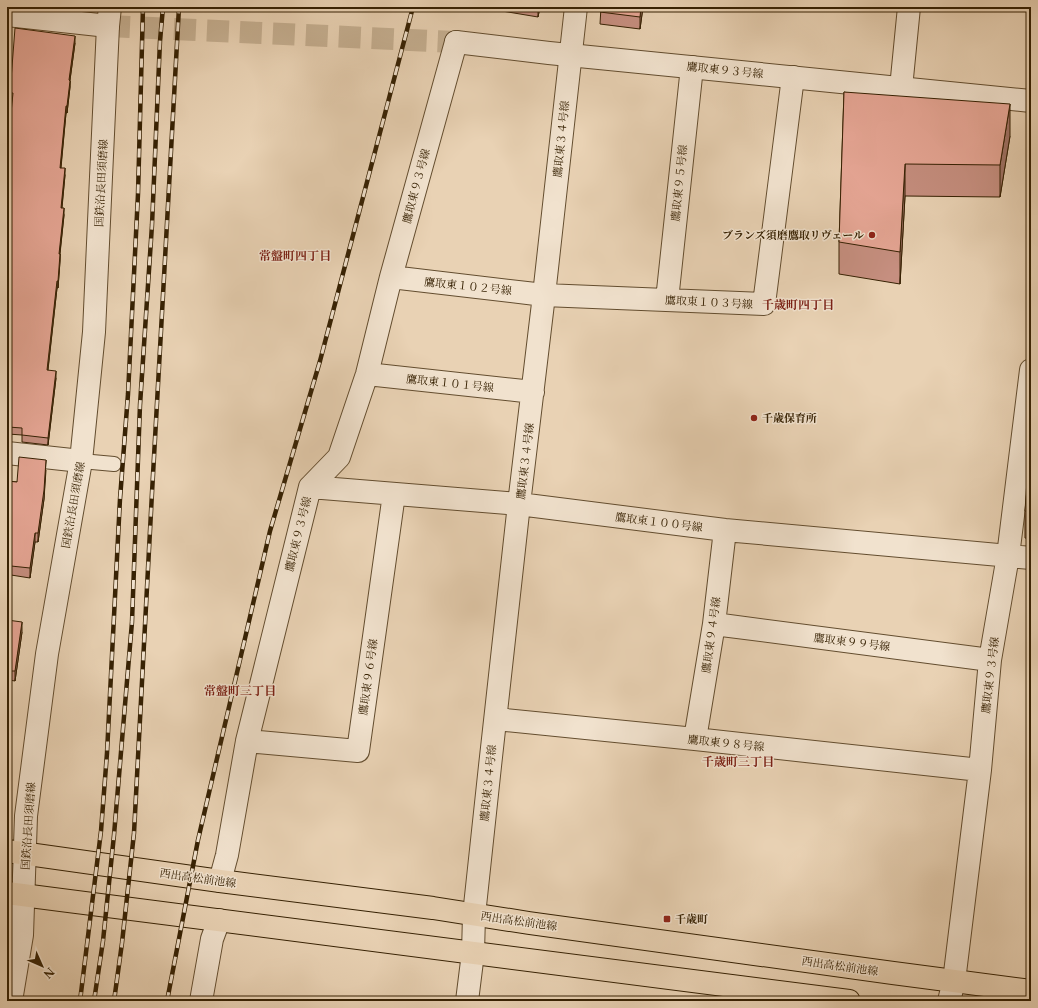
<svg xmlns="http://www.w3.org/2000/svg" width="1038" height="1008" viewBox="0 0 1038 1008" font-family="'Libre Caslon Text','Noto Serif JP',serif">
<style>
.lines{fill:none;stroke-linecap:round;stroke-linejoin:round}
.tertiary-tunnel{stroke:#c5af91;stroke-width:22;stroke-dasharray:22 11;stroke-linecap:butt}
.service-casing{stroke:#634d2f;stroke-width:16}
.minor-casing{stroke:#634d2f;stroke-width:24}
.tertiary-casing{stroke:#634d2f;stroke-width:24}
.primary-casing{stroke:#362103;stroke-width:24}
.service{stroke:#f1e2ce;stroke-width:14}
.minor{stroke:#f1e2ce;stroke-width:22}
.tertiary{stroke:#f1e2ce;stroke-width:22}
.primary{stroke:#e9d2b4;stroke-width:22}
.rail-casing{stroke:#362103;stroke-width:4.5}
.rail{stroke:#f1e2ce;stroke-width:3;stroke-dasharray:9;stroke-linecap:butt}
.wall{fill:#c68f80;stroke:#362103}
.shaded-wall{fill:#a17468;stroke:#362103}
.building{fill:#e6a695;stroke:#362103}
.poi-dot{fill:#8f2418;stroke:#f1e2ce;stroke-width:1.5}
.labels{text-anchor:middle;stroke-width:3;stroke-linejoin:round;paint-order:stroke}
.street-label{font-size:11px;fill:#362103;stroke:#f1e2ce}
.poi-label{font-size:11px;font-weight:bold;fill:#362103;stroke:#f1e2ce;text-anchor:start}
.neighbourhood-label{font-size:12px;font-weight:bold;fill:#7a1f14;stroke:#f1e2ce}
</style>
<rect width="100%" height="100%" fill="#e9d2b4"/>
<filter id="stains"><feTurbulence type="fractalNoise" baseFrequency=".005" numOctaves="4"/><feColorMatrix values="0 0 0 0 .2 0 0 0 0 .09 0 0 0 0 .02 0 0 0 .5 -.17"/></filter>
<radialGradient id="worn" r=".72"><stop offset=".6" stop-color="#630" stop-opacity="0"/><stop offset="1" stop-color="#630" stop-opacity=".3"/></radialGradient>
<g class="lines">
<path class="tertiary-tunnel" d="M108 26 456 42"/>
<g class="service-casing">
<path id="service" d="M81 461 114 464"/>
</g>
<g class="minor-casing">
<path id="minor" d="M7 15 108 26
M901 88 909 7
M391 277 544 295 764 304 793 77
M667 300 692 67
M367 374 533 392
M7 453 81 461
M310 487 519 504 725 530 1031 558
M714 624 990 660
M496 719 695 739 980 770
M695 739 714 624 725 530
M247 741 358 751 394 494
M220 881 227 855 247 741 310 487 339 457 367 374 391 277 456 42
M954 981 980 770 990 660 1008 556 1031 370
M467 1001 473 953 474 915 490 766 519 504 544 295 576 7"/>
</g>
<g class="tertiary-casing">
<path id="tertiary" d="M456 42 549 53 1031 101
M11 1001 22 935 26 816 47 654 81 461 94 332 101 177 108 26 110 7
M201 1001 212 939 219 920
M949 1001 954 981"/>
</g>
<g class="primary-casing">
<path id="primary" d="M7 851 220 881 433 908 529 923 893 973 1031 991
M7 893 61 900 849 1001"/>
</g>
<use href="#service" class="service"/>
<use href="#minor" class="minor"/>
<use href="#tertiary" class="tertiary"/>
<use href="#primary" class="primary"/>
<g class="rail-casing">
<path id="rail" d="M80 1001 101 831 107 753 120 499 128 394 138 194 143 7
M94 1001 103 941 114 835 132 622 140 405 152 225 160 41 163 7
M114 1001 122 943 134 833 152 493 179 7
M167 1001 198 840 270 531 320 361 413 7"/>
</g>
<use href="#rail" class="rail"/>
</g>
<path class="wall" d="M478 7H540L538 17Z
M601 7H643L640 29 600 24Z
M75 43 70 80V87L67 113H66L61 168 65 175 62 208 64 215 60 254V261L58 288H57L48 370 56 378 48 445 22 442V435L8 434V431H7V159L9 140V133L13 100H10V93Z
M844 92 1010 136 1000 197 905 196 900 284 839 274V242Z
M1031 445V539L1025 538V511Z
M46 470 44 499 38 542H35L30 578 11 575 7 604V481L17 482Z
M7 620 22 632 15 681 9 680 7 691Z"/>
<path class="shaded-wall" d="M538 7H540L538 17Z
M641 7H643L640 29V17Z
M75 36V43L69 87V80Z
M70 81V87L67 113V106Z
M1010 104V136L1000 197V165Z
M66 106V113L60 175V168Z
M905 164V196L900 284V252Z
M65 168V175L61 215V208Z
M64 208V215L59 261V254Z
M60 254V261L58 288V281Z
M57 281V288L47 377V370Z
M56 371V378L48 445V438Z
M46 460 44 499 38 542V533Z
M35 533V542L30 578V568Z
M11 566V575L7 604V595Z
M22 622V632L15 681V671Z
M9 671V680L7 691V682Z"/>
<path class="building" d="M601 7H641L640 17 600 12Z
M15 28 75 36 69 80 70 81 67 106H66L60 168H65L61 208H64L59 254H60L58 281H57L47 370 56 371 48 438 22 435V428L8 427V425L7 424V159L10 134 9 133 13 93H10Z
M844 92 1010 104 1000 165 905 164 900 252 839 242Z
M1031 445V512L1025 511 1027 480Z
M19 457 46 460 44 490 38 533H35L30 568 11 566 7 595V481L17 482Z
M7 620 22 622 15 671H9L7 682Z
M554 997 583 1001H554Z"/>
<g class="poi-dot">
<circle cx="872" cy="235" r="4"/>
<circle cx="754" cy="418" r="4"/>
<rect x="663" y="915" width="8" height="8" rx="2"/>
</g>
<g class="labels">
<g class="street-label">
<text transform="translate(725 70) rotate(6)" y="4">鷹取東９３号線</text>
<text transform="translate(561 139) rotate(-84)" y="4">鷹取東３４号線</text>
<text transform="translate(101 183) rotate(-87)" y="4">国鉄沿長田須磨線</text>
<text transform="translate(679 183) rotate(-84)" y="4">鷹取東９５号線</text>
<text transform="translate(416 186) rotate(-75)" y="4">鷹取東９３号線</text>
<text transform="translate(468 286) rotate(6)" y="4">鷹取東１０２号線</text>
<text transform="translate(709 302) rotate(3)" y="4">鷹取東１０３号線</text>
<text transform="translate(450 383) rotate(6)" y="4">鷹取東１０１号線</text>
<text transform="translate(525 461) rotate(-83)" y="4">鷹取東３４号線</text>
<text transform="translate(73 505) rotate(-80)" y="4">国鉄沿長田須磨線</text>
<text transform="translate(659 522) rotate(7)" y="4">鷹取東１００号線</text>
<text transform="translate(298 534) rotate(-76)" y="4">鷹取東９３号線</text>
<text transform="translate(711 635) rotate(-82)" y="4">鷹取東９４号線</text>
<text transform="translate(852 642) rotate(7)" y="4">鷹取東９９号線</text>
<text transform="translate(990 675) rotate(-83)" y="4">鷹取東９３号線</text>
<text transform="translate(368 677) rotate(-82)" y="4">鷹取東９６号線</text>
<text transform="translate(726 743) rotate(6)" y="4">鷹取東９８号線</text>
<text transform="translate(488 783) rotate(-84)" y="4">鷹取東３４号線</text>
<text transform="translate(28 826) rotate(-86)" y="4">国鉄沿長田須磨線</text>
<text transform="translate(198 878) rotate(8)" y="4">西出高松前池線</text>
<text transform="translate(519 921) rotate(8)" y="4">西出高松前池線</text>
<text transform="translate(840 966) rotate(8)" y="4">西出高松前池線</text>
</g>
<g class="poi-label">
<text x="864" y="239" text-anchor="end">ブランズ須磨鷹取リヴェール</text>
<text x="762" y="422">千歳保育所</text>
<text x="675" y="923">千歳町</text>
</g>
<g class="neighbourhood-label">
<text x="295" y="260">常盤町四丁目</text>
<text x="798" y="309">千歳町四丁目</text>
<text x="240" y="695">常盤町三丁目</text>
<text x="738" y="766">千歳町三丁目</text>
</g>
</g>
<rect width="1038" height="1008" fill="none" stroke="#e9d2b4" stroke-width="24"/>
<rect x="8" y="8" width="1022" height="992" fill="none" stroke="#362103" stroke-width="2"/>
<rect x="12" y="12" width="1014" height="984" fill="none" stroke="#362103"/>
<g transform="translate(42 966) rotate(135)" stroke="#f1e2ce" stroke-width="3" paint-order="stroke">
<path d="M0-3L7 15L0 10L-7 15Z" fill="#362103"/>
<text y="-6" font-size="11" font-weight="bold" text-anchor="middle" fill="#362103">N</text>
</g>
<rect width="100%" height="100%" filter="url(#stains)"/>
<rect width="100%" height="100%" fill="url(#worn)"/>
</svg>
